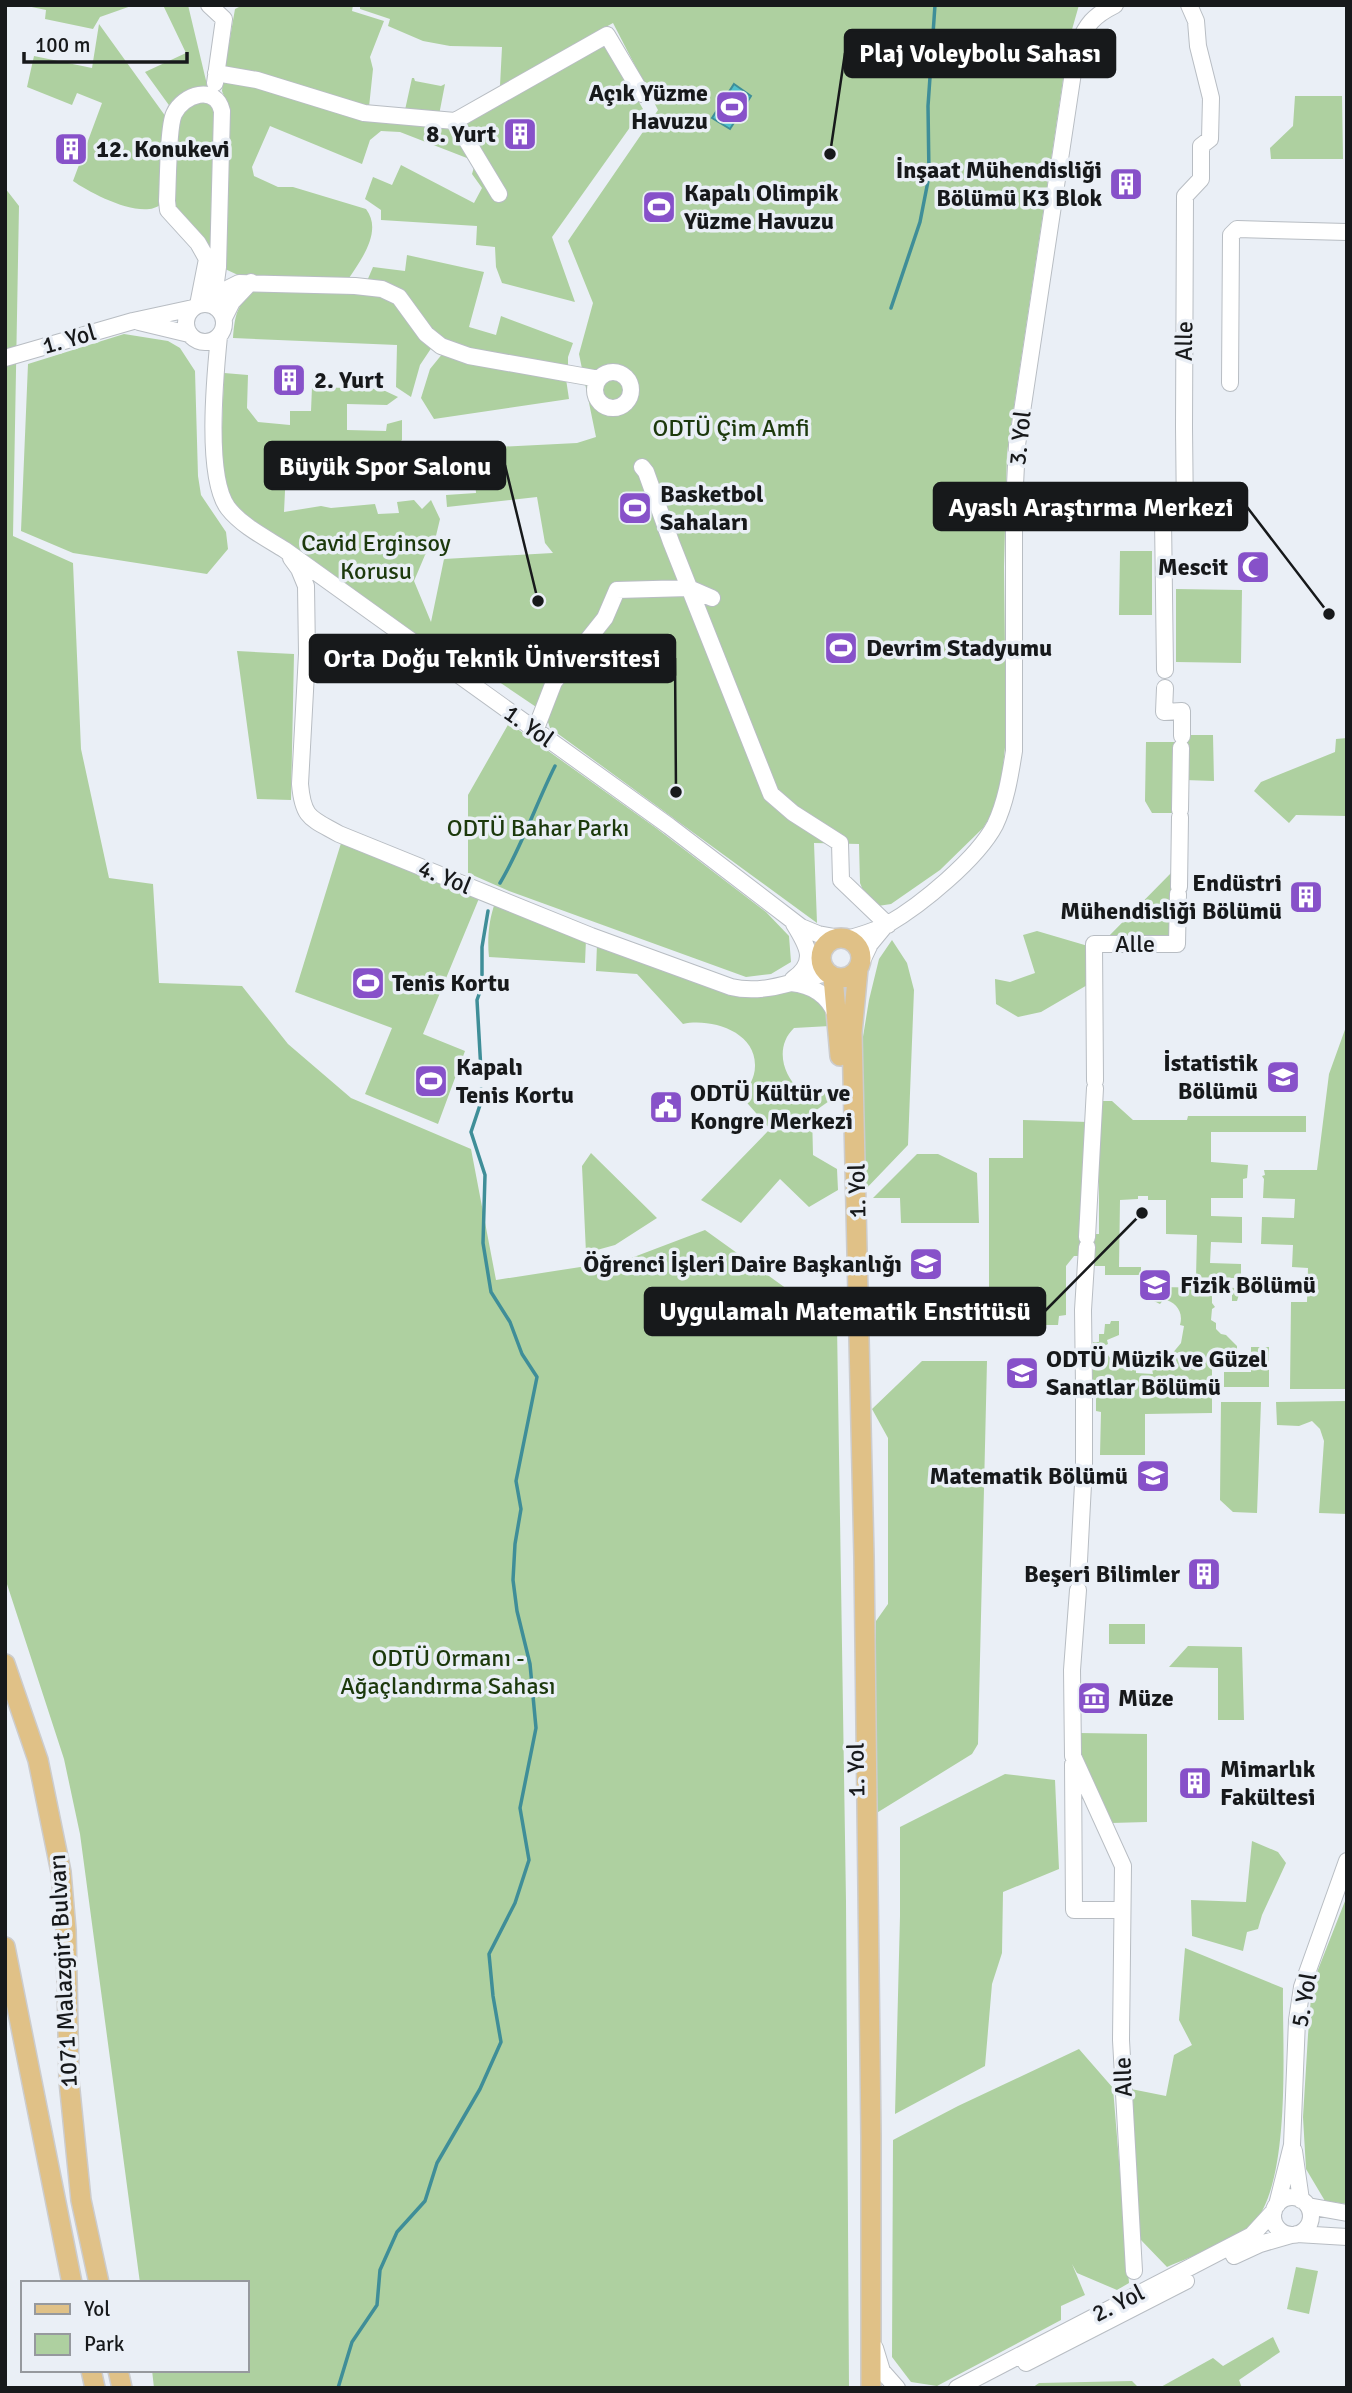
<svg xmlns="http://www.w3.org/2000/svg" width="1352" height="2393" viewBox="0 0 1352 2393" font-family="Signika,sans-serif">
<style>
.green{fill:#aed0a0}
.water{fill:#50c0cd;stroke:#3f8e98;stroke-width:2}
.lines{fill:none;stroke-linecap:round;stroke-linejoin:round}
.stream{stroke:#3f8e98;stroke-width:3.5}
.minor-casing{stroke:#b8bdc3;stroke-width:18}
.major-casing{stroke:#cccccd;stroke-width:22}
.minor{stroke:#fff;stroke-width:16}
.major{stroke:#e0c187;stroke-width:19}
.labels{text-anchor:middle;stroke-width:7;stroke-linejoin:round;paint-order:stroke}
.poi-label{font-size:24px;font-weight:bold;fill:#17191b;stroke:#eaeff6;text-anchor:start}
.street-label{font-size:24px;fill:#17191b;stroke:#eaeff6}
.park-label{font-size:24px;fill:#1c390c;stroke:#eaeff6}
.leader{fill:none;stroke:#17191b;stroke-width:2.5}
.callout-dot{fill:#17191b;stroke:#eaeff6;stroke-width:2.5}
.callout{fill:#17191b;stroke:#17191b;stroke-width:2.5}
.callout-label{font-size:26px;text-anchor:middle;font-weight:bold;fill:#fff}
</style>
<rect width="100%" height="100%" fill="#eaeff6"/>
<path class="green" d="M22 5H134L100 17 93 29 45 19 46 10Z
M163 5H188L208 89 171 108 145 72 186 53Z
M243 5H353L352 11 384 21 370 57 373 69 369 107 254 71 225 67 235 9Z
M360 5H1079L1069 40 1007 453 1004 567 1006 738 1001 786 992 814 983 828 940 870 891 904 878 906 867 900 860 883 859 844 814 843 817 923 550 728 545 713 437 640 425 645 259 527 228 501 221 455 224 373 248 375 247 408 258 422 290 425V411H311L312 387 381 389 398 397 387 405 347 404V430L386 431 387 424 402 420V440L386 456 358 466 286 470 284 512 321 506 331 508 375 504 378 514 399 513 397 502 414 500 422 509 431 500 440 519 435 540 425 555 414 581 431 622 444 559 553 553 545 543 537 497 447 507 446 495 476 493 475 479 499 475 497 447 577 443 596 437 579 354 593 303 568 241 658 110 613 23 500 86 502 47 450 46 423 41 388 26 390 19 360 9Z
M99 24 166 117 161 204C143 221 90 193 73 181L102 103 77 93 72 105 27 87 34 56 92 68Z
M604 43 643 109 552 237 575 302 502 283 496 267 495 247 476 245 477 226 381 220V210L365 199 373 177 392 185 401 165 474 203 482 188 472 174 479 150 462 124Z
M412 78H414L415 81 441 86 445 84 439 115 405 110Z
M223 81 451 128 472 160 400 132 381 131 370 140 362 164 270 126 252 167 254 176 278 187H293L366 209C383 231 361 260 349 278L238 275 225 269 229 109 222 91Z
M1295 96H1342L1343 159H1271L1270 148 1293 126Z
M220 101 218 267 207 258 167 201 173 117 183 102Z
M5 188 19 206 13 536 73 563 81 749 109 878 153 884 159 983 242 986 288 1044 351 1098 471 1149 496 1280 626 1260 705 1230 837 1325 846 1902 849 2388H154L152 2370H247V2283H140L80 1834 64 1759 5 1578Z
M407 255 484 272 469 327 496 335 501 316 573 343 568 357V367L452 345 429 327 408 297 367 281 373 267 405 271Z
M255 288 365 291 393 300 432 347 420 365 411 397 396 387 397 345 233 338C235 313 237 306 255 288Z
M124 334 168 341 180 348 195 371 198 476 201 495 226 532 228 549 207 574 73 553 21 531 28 364Z
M443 353 566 379 569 399 434 419 421 398 430 369Z
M1120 551H1152V615H1119Z
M1176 589 1242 590 1241 663 1176 662Z
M237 651 294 654 291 800 257 799Z
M509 723 656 828 766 912 789 936 791 962 771 974 746 977 509 891 468 873V795Z
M1187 735H1213L1214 781 1185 780Z
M1347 738V816L1296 815 1289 823 1254 791 1261 782 1335 752 1336 739Z
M1146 742H1176L1175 813H1152L1145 801Z
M342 840 480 896 423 1034 465 1051 438 1124 365 1094 392 1028 295 992Z
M1172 872 1171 938 1106 939Z
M495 903 586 939 585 963 489 957C487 939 489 919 495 903Z
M1037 931 1088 946 1089 984 1041 1012 1018 1017 996 1004 995 979 1010 982 1035 973 1023 935Z
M892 940 907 963 914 990 908 1145 862 1193 861 1049 869 1000 879 959Z
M597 944 731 993 788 989 809 993 827 1009 830 1026 794 1028C775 1046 782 1075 800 1090L834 1089 835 1097 812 1113 813 1155 837 1169 838 1190 809 1207 780 1179 741 1223 701 1200 770 1129 742 1097C748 1088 755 1078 755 1066 756 1031 710 1018 683 1024L637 974 596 971Z
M1347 1024V1389H1290L1291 1302H1307L1308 1268 1292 1267 1293 1245 1261 1244 1262 1217 1294 1218 1295 1199 1263 1198 1264 1179 1262 1176 1265 1175 1264 1170H1317L1329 1074Z
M1099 1101H1112L1133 1120H1187L1188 1116H1306V1132H1211V1162L1248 1165 1247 1178 1243 1179V1198H1211V1216L1242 1217V1243L1211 1242 1210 1263 1241 1264V1278H1196L1197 1235 1166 1234V1200H1148V1196H1138V1199L1120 1200 1119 1267H1141V1275H1105V1266H1093L1094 1234H1099Z
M1023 1120 1088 1122 1082 1256H1074L1066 1266V1315L1059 1316 1058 1325H989V1158H1023Z
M591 1153 657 1218 615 1245 586 1253 582 1166Z
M917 1154H938L977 1173 979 1223H901L900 1198H873Z
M1151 1287 1241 1288 1237 1301H1232V1291L1216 1290 1212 1293V1303L1215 1307 1212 1309 1211 1320 1216 1323V1329L1221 1334 1226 1335 1237 1346V1354H1212V1413L1145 1414V1455H1100L1101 1412 1096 1411V1384H1092L1093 1342H1099V1334H1104L1105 1324H1110L1111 1321H1119V1335L1107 1340 1108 1344 1102 1347 1113 1362 1116 1359 1118 1360 1116 1364 1132 1371 1134 1367H1136V1373L1153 1374 1151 1364 1155 1363 1153 1353 1165 1348 1171 1355 1181 1343 1184 1326 1180 1325C1184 1311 1175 1302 1164 1299L1160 1304 1150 1299Z
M1251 1347H1269V1387H1224V1372H1251Z
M922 1361H987L978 1744 972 1754 875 1814 876 1621 888 1604V1438L872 1409Z
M1347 1401V1514L1319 1513 1324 1441 1320 1429 1312 1421 1299 1426 1277 1425 1276 1402Z
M1221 1402H1261L1257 1513 1233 1512 1220 1500Z
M1109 1624H1145V1644H1109Z
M1188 1646 1242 1647 1244 1720H1218V1668L1169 1667Z
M1079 1733 1147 1734V1822L1111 1823 1079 1756Z
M1005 1774 1055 1780 1059 1869 1003 1892 1002 1953 992 1984 985 2066 895 2114 900 1916V1827Z
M1252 1841 1278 1852 1286 1863 1262 1915 1258 1929 1247 1932 1243 1951 1192 1936 1191 1900 1246 1902Z
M1347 1896V2204L1325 2201 1306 2169 1303 2117 1308 2035 1312 1985Z
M1185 1948 1283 1988C1282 2043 1293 2191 1249 2228 1230 2243 1190 2257 1167 2267L1140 2239 1131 2089 1166 2096 1174 2055 1192 2045 1179 2020Z
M1079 2049 1113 2088 1129 2283 1117 2290 1077 2273 1072 2264 1085 2295 1061 2306V2320L937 2386 911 2382 892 2357 893 2140 958 2106Z
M1296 2267 1318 2271 1309 2314 1287 2309Z
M1273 2337 1280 2352 1239 2380 1242 2388H1159L1213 2358 1223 2366Z
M1132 2381 1139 2388H1032L1039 2383Z"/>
<path class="water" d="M734 84 751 96 730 129 712 118Z"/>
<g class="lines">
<path class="stream" d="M891 308 920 222 929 176 928 106 935 5
M500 883C522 846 536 804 555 766
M481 1071 477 1000 482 986V947L488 911
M338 2388 352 2342 377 2305 380 2270 397 2232 425 2201 437 2163 480 2089 501 2042 493 1996 489 1954 515 1903 529 1860 520 1808 536 1728 530 1664 517 1611 513 1580 515 1544 521 1509 516 1481 537 1377 522 1354 510 1322 491 1292 483 1243 485 1175 471 1132 480 1105 481 1089"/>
<g class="minor-casing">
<path id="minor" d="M209 5 224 19 215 83
M216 73 257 80 364 113 455 121 607 35 642 94
M455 121 499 194
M186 323a19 19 0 1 1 38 0a19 19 0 1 1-38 0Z
M198 305 207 259 198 243 168 210 167 201C168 183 168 127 174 114 183 94 216 84 222 111L218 267 213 305
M215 307 223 291 239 283 355 286 382 289 399 297 426 334 441 346 469 356 599 379
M224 318 232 302 251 282
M139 322 189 334
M219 336C215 376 205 477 228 508 242 526 266 538 285 550L669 826 801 927 818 934 840 938
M5 358 133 321 193 308
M595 390a18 18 0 1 1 36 0a18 18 0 1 1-36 0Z
M1230 383 1231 235 1237 229 1347 232
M642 467 646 472 671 542 771 794 793 813 840 843 841 880 888 925
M291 558 299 569 306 586 307 654 300 784C303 819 311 818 339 834L591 936 731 987C763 995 795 981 826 973
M1165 670 1163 519 1185 518 1184 427 1185 196 1201 179V146L1210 139 1211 98 1198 46 1196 21 1189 5
M1165 688 1164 712 1182 711V736
M535 731 554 682 605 618 617 590 689 588 712 598
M1180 810 1181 748
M1179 887 1180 817
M847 939C861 935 876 931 888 924 921 905 977 859 995 825 1006 802 1010 776 1014 751V505L1017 445 1077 46C1087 24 1093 16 1115 5
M861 963 870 944 884 927
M793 979C818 962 807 945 794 924
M791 983C813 985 828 995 836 1015
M1095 1081 1094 944H1177L1178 894
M1087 1237 1095 1088
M1084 1386 1083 1310 1087 1247
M1078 1580 1084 1465V1393
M1078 1590 1072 1670 1073 1756 1123 1866 1121 2040 1134 2271
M1073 1764 1074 1910H1122
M1294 2151 1301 2200
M1273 2216a19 19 0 1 1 38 0a19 19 0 1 1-38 0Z
M1277 2205 1292 2145 1297 2020 1302 1987 1347 1861
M1308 2206 1347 2213
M1297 2234 1347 2237
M1234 2256 1260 2244 1291 2235
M875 2348 882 2371 897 2388
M1026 2363 1186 2281
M957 2388 1252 2235 1274 2211"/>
</g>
<g class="major-casing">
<path id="major" d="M821 958a20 20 0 1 1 40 0a20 20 0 1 1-40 0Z
M858 969 852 1033 864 1557 871 2136V2388
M833 977 840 1056
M5 1664 38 1760 61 1872 66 1930 69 2081 81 2200 99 2283
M5 1947 72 2283
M91 2370 95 2388
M118 2370 122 2388"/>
</g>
<use href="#minor" class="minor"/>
<use href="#major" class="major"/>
</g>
<defs>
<g id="stadium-square" transform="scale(1.75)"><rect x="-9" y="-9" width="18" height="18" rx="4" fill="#8751c9" stroke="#eaeff6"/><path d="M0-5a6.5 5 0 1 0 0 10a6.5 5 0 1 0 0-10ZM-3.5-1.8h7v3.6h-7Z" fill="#fff"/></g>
<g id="building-square" transform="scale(1.75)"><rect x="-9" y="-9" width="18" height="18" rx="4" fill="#8751c9" stroke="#eaeff6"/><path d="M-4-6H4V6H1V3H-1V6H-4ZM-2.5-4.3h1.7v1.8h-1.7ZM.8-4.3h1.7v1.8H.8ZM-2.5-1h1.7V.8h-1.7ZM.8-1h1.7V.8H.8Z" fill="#fff"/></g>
<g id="mosque-square" transform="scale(1.75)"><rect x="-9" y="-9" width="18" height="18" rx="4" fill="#8751c9" stroke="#eaeff6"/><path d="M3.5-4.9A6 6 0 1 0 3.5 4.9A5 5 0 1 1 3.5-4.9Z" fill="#fff"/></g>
<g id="university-square" transform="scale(1.75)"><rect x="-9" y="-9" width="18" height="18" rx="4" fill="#8751c9" stroke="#eaeff6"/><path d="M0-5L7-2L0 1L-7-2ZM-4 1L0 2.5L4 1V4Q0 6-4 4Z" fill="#fff"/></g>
<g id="civic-square" transform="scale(1.75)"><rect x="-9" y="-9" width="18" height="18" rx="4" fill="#8751c9" stroke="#eaeff6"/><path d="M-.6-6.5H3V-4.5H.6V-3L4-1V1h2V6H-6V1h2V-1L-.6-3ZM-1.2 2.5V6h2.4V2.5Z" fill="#fff"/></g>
<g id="museum-square" transform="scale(1.75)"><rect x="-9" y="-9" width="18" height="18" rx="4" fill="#8751c9" stroke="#eaeff6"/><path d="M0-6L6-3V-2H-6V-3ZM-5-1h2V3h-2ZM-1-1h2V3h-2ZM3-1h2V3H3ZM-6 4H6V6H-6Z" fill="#fff"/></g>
</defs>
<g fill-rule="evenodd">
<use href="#stadium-square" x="732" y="107"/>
<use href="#building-square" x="520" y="134"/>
<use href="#building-square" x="71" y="149"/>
<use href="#building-square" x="1126" y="184"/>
<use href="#stadium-square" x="659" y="207"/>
<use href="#building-square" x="289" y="380"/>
<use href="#stadium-square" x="635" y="508"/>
<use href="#mosque-square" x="1253" y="567"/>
<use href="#stadium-square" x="841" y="648"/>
<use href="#building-square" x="1306" y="897"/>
<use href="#stadium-square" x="368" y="983"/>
<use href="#university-square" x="1283" y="1077"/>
<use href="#stadium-square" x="431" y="1081"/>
<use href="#civic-square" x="666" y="1107"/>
<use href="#university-square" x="926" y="1264"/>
<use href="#university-square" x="1155" y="1285"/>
<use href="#university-square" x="1022" y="1373"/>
<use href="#university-square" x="1153" y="1476"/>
<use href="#building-square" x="1204" y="1574"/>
<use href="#museum-square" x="1094" y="1698"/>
<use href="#building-square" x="1195" y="1783"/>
</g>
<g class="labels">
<g class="poi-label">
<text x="708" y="101" text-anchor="end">Açık Yüzme<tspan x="708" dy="28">Havuzu</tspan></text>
<text x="496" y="142" text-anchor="end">8. Yurt</text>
<text x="96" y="157">12. Konukevi</text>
<text x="1102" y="178" text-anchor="end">İnşaat Mühendisliği<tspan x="1102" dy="28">Bölümü K3 Blok</tspan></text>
<text x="684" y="201">Kapalı Olimpik<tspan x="684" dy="28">Yüzme Havuzu</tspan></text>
<text x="314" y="388">2. Yurt</text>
<text x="660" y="502">Basketbol<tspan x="660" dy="28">Sahaları</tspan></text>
<text x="1228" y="575" text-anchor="end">Mescit</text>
<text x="866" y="656">Devrim Stadyumu</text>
<text x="1282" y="891" text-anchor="end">Endüstri<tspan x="1282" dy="28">Mühendisliği Bölümü</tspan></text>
<text x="392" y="991">Tenis Kortu</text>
<text x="1258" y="1071" text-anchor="end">İstatistik<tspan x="1258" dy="28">Bölümü</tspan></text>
<text x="456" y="1075">Kapalı<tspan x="456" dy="28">Tenis Kortu</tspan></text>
<text x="690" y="1101">ODTÜ Kültür ve<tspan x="690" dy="28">Kongre Merkezi</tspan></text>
<text x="902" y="1272" text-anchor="end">Öğrenci İşleri Daire Başkanlığı</text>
<text x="1180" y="1293">Fizik Bölümü</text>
<text x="1046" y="1367">ODTÜ Müzik ve Güzel<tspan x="1046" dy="28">Sanatlar Bölümü</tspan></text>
<text x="1128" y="1484" text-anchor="end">Matematik Bölümü</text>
<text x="1180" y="1582" text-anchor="end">Beşeri Bilimler</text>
<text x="1118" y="1706">Müze</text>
<text x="1220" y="1777">Mimarlık<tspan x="1220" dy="28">Fakültesi</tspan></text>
</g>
<g class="street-label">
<text transform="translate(69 339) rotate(-16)" y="8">1. Yol</text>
<text transform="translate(1184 341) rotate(-89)" y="8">Alle</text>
<text transform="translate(1020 438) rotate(-84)" y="8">3. Yol</text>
<text transform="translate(529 726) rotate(35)" y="8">1. Yol</text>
<text transform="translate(445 877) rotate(22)" y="8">4. Yol</text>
<text x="1135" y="952">Alle</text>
<text transform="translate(857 1191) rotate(-91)" y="8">1. Yol</text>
<text transform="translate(856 1770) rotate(-91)" y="8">1. Yol</text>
<text transform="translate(63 1971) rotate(-93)" y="8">1071 Malazgirt Bulvarı</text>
<text transform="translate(1304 2000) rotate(-80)" y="8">5. Yol</text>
<text transform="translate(1123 2077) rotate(-92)" y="8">Alle</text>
<text transform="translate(1118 2303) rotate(-27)" y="8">2. Yol</text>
</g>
<g class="park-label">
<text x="731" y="436">ODTÜ Çim Amfi</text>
<text x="376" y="551">Cavid Erginsoy<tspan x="376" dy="28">Korusu</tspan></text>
<text x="538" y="836">ODTÜ Bahar Parkı</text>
<text x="448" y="1666">ODTÜ Ormanı -<tspan x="448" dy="28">Ağaçlandırma Sahası</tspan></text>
</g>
</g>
<path class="leader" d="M830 154L845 53M538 601L505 465M1329 614L1247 507M676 792L675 658M1142 1213L1045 1311"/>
<g class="callout-dot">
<circle cx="830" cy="154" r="7"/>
<circle cx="538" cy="601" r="7"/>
<circle cx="1329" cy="614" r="7"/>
<circle cx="676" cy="792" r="7"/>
<circle cx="1142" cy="1213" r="7"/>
</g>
<g class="callout">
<rect x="845" y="30" width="270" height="47" rx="7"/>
<rect x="265" y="442" width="240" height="47" rx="7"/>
<rect x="934" y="483" width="313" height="47" rx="7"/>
<rect x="310" y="635" width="365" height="47" rx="7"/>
<rect x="645" y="1288" width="400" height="47" rx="7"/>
</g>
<g class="callout-label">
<text x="980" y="62">Plaj Voleybolu Sahası</text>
<text x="385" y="475">Büyük Spor Salonu</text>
<text x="1091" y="516">Ayaslı Araştırma Merkezi</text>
<text x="492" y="667">Orta Doğu Teknik Üniversitesi</text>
<text x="845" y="1320">Uygulamalı Matematik Enstitüsü</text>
</g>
<rect width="1352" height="2393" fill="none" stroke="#17191b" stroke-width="14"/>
<rect x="21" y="2281" width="228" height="91" fill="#eaeff6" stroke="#96999e" stroke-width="2"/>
<rect x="35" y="2304" width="35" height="10" fill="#e0c187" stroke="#96999e" stroke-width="2"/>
<text x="84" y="2316" font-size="21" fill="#17191b">Yol</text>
<rect x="35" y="2334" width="35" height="21" fill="#aed0a0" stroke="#96999e" stroke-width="2"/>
<text x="84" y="2351" font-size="21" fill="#17191b">Park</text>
<path d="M24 52v10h163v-10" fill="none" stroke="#17191b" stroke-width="3.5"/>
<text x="35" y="52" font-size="21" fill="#17191b" stroke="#eaeff6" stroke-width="5" paint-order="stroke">100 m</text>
</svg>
